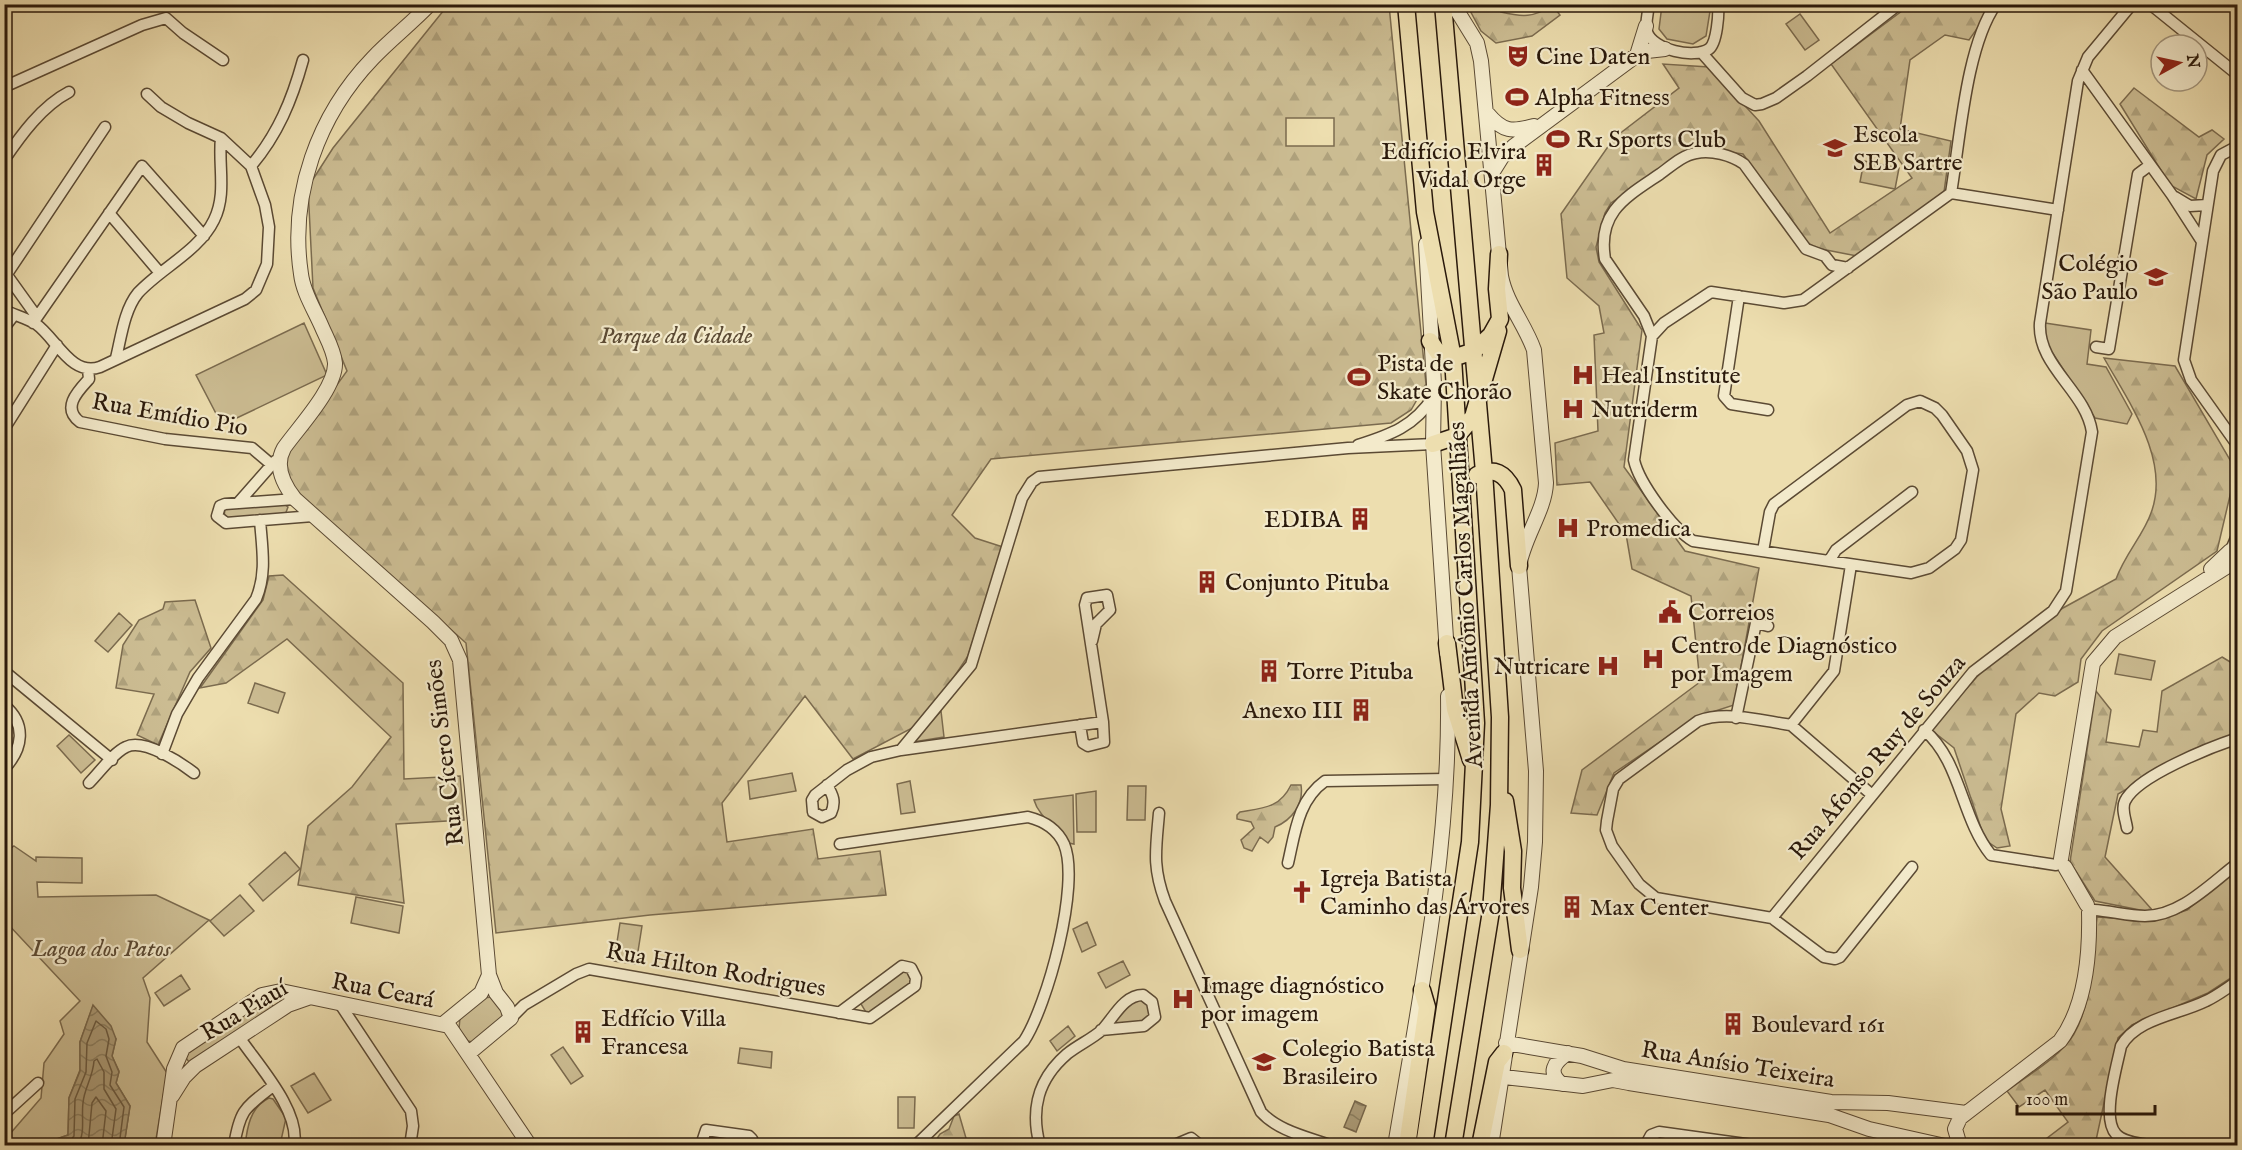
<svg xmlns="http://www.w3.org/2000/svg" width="2242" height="1150" viewBox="0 0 2242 1150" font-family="'IM FELL English',serif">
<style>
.green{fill:#ccbd93;stroke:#7b6b4f;stroke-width:1.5}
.forest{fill:url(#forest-firs);stroke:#7b6b4f;stroke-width:1.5;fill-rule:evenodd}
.water{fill:url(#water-waves);stroke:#77674c;stroke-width:1.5}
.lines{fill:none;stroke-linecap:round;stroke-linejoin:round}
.shore{stroke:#6a5a41;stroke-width:1.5}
.minor-casing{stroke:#5b4a34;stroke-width:13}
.tertiary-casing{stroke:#5b4a34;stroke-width:16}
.primary-casing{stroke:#2a190b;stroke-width:19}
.minor{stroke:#f3eacb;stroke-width:10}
.tertiary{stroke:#f3eacb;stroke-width:14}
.primary{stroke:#eddeaf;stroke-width:16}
.labels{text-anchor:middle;stroke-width:4.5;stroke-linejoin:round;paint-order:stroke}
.poi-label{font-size:24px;fill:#2a190b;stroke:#f3eacb;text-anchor:start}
.park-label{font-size:24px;font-style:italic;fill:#5b4a34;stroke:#f3eacb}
.street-label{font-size:24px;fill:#2a190b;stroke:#f3eacb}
</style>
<defs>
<pattern id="forest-firs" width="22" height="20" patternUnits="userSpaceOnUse" patternTransform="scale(1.5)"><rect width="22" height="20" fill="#ccbd93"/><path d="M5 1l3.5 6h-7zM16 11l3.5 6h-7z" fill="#afa27d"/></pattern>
<pattern id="water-waves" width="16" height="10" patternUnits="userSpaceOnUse" patternTransform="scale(1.5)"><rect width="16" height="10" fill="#ab9b77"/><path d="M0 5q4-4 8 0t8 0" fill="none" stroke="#8b7e60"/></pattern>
</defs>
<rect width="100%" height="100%" fill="#eddeaf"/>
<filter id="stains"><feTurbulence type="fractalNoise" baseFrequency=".00333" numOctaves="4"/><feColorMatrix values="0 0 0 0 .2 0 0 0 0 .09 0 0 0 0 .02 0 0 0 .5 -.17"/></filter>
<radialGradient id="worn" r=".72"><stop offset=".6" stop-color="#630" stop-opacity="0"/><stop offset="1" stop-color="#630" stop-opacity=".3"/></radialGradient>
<path class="green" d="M1662 5H1707L1710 11 1706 36 1693 44 1667 39 1659 29Z
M1800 14 1819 40 1805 50 1786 24Z
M1864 161 1899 168 1895 189 1860 182Z
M304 323 327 375 222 425 196 375Z
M2045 323 2091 330 2087 364 2106 367 2132 414 2127 424 2095 418 2046 343Z
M285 505 288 507 285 515 224 518 225 508Z
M119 613 132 625 108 652 95 641Z
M2119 654 2155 661 2151 680 2115 674Z
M255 683 285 693 278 713 248 703Z
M941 711 944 737 913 742Z
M69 735 95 760 81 773 57 746Z
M792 773 796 791 750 799 748 781Z
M910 781 915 812 901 814 897 784Z
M1128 786H1146L1145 820H1127Z
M1096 791V832H1077L1076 794Z
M1073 795 1074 844 1068 843C1058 827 1039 818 1034 800Z
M14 846 36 861V857L82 858V883L37 882 38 897 156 895 209 920 143 978 150 998 147 1042 167 1073 155 1145H124L130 1106 116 1083 119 1071 112 1056 116 1039 93 1006 80 1042V1070L69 1098 68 1135 51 1141V1145L19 1146 9 1135 41 1098 44 1063 64 1034 60 1021 80 1001 5 921 4 853Z
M285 852 300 869 263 901 249 884Z
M240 895 254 911 224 936 210 921Z
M356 897 403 906 399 933 351 923Z
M1087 922 1096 945 1082 952 1073 929Z
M620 923 642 926 636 964 614 961Z
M1123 961 1130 975 1106 988 1098 973Z
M907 969 913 978C908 992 882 1012 867 1014L861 1004 864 995Z
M181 975 190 989 164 1006 155 993Z
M492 997 502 1012V1017L472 1042 468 1041 459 1029 460 1017 483 998Z
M1140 998 1151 1008 1148 1021 1112 1024 1134 1000Z
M265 999H270L274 1009 195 1061 189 1062 186 1058V1051Z
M1068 1026 1075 1036 1057 1051 1050 1041Z
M563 1047 583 1076 571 1084 551 1055Z
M740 1048 772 1052 771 1068 738 1063Z
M314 1073 331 1100 308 1113 291 1086Z
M898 1097H915L914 1128H898Z
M269 1098 273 1099 286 1118 280 1145 245 1146C247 1128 250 1107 269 1098Z
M706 1133 752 1140 751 1145H704Z"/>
<path class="forest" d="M448 5H1389L1426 384 1411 410 1391 423 991 459 952 515 975 538 1003 547 968 656 944 692 916 726 853 759 805 696 722 803 727 842 813 829 818 859 880 851 886 895 650 915 496 933 466 643 274 472 347 371 313 288 308 187 333 148ZM1286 118H1334V146H1286Z
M1467 5H1495L1501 12C1522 17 1534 18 1552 5L1560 15 1532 36 1496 43 1481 31Z
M1910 5H1994L1969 40 1945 35 1910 60 1900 129 1951 141 1944 192 1857 256 1816 248 1805 241 1743 154 1692 147 1611 203 1605 213 1596 247 1599 262 1642 330 1624 467 1685 551 1759 568 1734 705 1697 717 1614 773 1597 815 1571 813 1582 770 1700 682 1691 596 1632 569 1626 534 1590 482 1557 485 1555 443 1598 431 1594 335 1604 333 1599 306 1567 278 1561 214 1614 138 1679 88 1663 64 1709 67 1759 121 1830 233 1912 178 1831 64Z
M2134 88 2199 137 2212 130 2224 139 2207 155 2196 199 2170 185 2120 104Z
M2104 358 2175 366 2236 470 2217 551 2102 631 2081 659 2078 682 2055 696 2039 693 2016 714 2001 809 2010 846 1997 848 1985 840 1954 748 1930 729 1984 669 2063 608 2116 579C2125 554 2144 534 2151 513 2171 460 2129 403 2104 358Z
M283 575 403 683 404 779 460 776 464 820 396 824 404 903 298 885 308 826 352 787 391 737 287 639 226 683 200 688 263 600 269 576Z
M195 600 211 648 190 672 158 745 137 735 154 694 116 688 123 645 139 620 163 609 165 602Z
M2222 657 2237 666V733L2188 754 2118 794 2105 857 2155 913 2095 901 2070 862 2096 691 2111 710 2106 742 2139 747 2143 730 2157 732 2162 691Z
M1291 785H1301C1304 804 1292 820 1275 827L1273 837 1268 843 1260 837 1252 851 1244 848 1241 840 1254 828 1251 822 1237 819V815L1240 812C1263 808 1280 808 1291 785Z
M2237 868V974L2208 993 2132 1025 2118 1038 2095 1145H2038L2068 1122 2045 1090 2019 1107 2007 1091C2028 1075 2060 1057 2074 1034 2093 1001 2092 954 2097 917L2154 921 2187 910Z
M959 1114 968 1145H938L936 1140 940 1134 949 1129 954 1116Z"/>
<path class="water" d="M93 1005 111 1026 116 1039 112 1056 119 1072 116 1083 130 1106 124 1145H51V1141L68 1135 69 1098 80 1071V1042Z
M1355 1101 1366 1106 1356 1132 1344 1127Z"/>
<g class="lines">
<path class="shore" d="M57 1146 70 1141 74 1136 75 1099 86 1072 87 1043 96 1021 106 1029 109 1039 106 1056 112 1072 110 1085 124 1107 119 1146
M77 1146C86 1134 81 1117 83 1103 84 1089 93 1077 94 1061L97 1059 104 1072V1089L116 1109 111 1146
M88 1146 92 1103 96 1097 106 1111 102 1146"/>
<g class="minor-casing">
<path id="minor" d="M1649 4C1648 13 1645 23 1647 32 1653 50 1694 59 1709 49 1717 43 1719 14 1718 4
M2150 4 2238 75
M1701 52 1742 98 1755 105 1762 104 1776 98 1807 76 1899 4
M2082 70 2172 195 2201 240
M4 87 142 25 166 18 183 33 223 60
M2238 146 2221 155 2213 171 2184 360 2191 380 2238 446
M4 160C21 135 42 106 69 92
M251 166C278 134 292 100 303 60
M1951 193 2058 210
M2175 197 2190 206 2207 205
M109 213 160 273
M4 271 37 317
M7 274 105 127
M1739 296 1724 396 1731 404 1768 410
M4 310C14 315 26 318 36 324 56 338 71 377 100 367L245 299 256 290 267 264 269 227 265 205 251 166 221 138 188 123 161 107 147 94
M33 323 142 166 204 236
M4 328 14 315
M1652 336 1644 316 1605 259C1597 212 1626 197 1660 174 1671 166 1683 155 1696 153 1712 150 1731 155 1744 164L1806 249 1825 256 1832 265 1848 268
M2096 347 2109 349 2138 174 2150 165
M116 358C121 338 124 310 138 293 161 268 199 251 214 220 227 194 218 165 221 138
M88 369 89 379C78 391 61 408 80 422L165 439 252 448 272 465
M4 429 57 345
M1358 445C1390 435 1415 426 1433 397
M295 499 225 504 220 506 217 516 226 523 313 516
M238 503 275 461
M2231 550 2238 533
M1763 551 1770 512 1774 504 1907 405 1920 401 1935 408 1942 415 1967 451 1973 470 1961 540 1955 549 1929 568 1911 573 1693 541C1673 529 1639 483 1634 460L1652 336 1664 323 1711 292 1784 303 1803 300 1951 193C1960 140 1966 46 1996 4
M1829 561 1836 550 1912 492
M4 671 112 760
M4 705C27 724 23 749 4 769
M1736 718 1756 623 1768 626
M1080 725 1083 743 1088 746 1104 742 1103 722
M1791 725C1762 721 1726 710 1698 721L1619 779 1613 789 1607 821 1606 830 1612 846 1639 884 1656 898 1772 918 1824 957 1835 959 1840 957 1912 867
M1791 725 1834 671 1851 565
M1791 725 1871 794
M1924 730C1961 761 1961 818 1991 855L2056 865
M901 750 1103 722 1085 605 1087 598 1107 595 1110 610 1096 624 1092 641
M162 754 177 714 198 678 256 599C267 573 262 548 260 520
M89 783C100 772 113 753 126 747 144 738 181 763 194 773
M827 785C833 795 836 802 831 813L822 817 813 812 812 800 815 795 847 770 871 757 901 750 971 665 1022 498 1032 482 1039 477 1348 448 1433 444
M1159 813C1156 849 1152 866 1165 901L1261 1112C1278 1131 1308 1137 1332 1146
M2127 828C2126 820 2121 809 2125 801 2137 776 2211 747 2238 738
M840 844 1028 817C1044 821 1057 829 1064 844 1081 884 1047 1006 1024 1041L915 1146
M1288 863C1295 833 1298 800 1325 781L1446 779
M2094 910C2111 911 2128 916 2145 916 2181 916 2211 883 2238 863
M1772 918 1973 672 2053 611 2066 591 2092 432C2086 391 2037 366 2040 323L2078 81 2088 57 2132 4
M340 1004 411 1111 413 1126 410 1146
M511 1018 524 1005 576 974 589 969 870 1018 915 986 916 978 911 968 902 966 839 1013
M239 1037C258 1065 301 1111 294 1146
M4 1114 38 1083
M234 1146C240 1109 245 1108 273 1086
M707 1146 702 1142 706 1130 749 1136 752 1139V1146
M1040 1146C1030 1109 1038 1079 1067 1054 1078 1045 1092 1039 1102 1030 1114 1017 1124 995 1143 995L1152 1002 1155 1017 1144 1026 1101 1030
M1172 1146 1191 1138 1201 1146
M1645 1146 1651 1135 1659 1132 1760 1146
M2152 1146C2141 1143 2124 1143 2116 1134 2101 1118 2117 1066 2121 1046 2137 1018 2178 1015 2206 1001 2217 996 2227 988 2238 981"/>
</g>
<g class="tertiary-casing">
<path id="tertiary" d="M430 4C412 23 391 39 373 58 318 115 289 195 301 274 303 292 314 309 321 325 326 337 334 350 335 363 336 388 298 428 284 448 274 466 283 484 295 499L433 622 451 640 460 660 489 975 496 993 507 1007 511 1018 469 1053
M1453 4 1477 43 1481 61 1501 276C1506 303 1525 324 1534 350L1546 483C1545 510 1524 537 1519 566L1536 771 1535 842 1531 887 1491 1146
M1637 55 1646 26
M1488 114C1503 132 1512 132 1534 126
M1492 173 1502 157 1514 146 1637 55 1647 51 1665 49
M1426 244 1434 384 1433 444 1447 653
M2211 569 2230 551
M2061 859 2093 663 2115 637 2231 564
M2065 867 2087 905
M443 1024 481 993 489 975
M1506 1043 1582 1056 1623 1069 1831 1102 1888 1103 1966 1113
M1504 1077 1583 1086 1613 1080 1629 1083 1829 1115 1869 1129 1945 1146
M1562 1084C1547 1073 1554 1062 1568 1053
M172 1096 184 1077 195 1066 288 1005 308 998
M163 1146 174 1069 183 1048 262 995 281 991 449 1026 530 1146
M1395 1146C1420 997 1450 847 1448 696
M1960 1146 1955 1129 1960 1118 2060 1041C2086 1006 2090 954 2089 912"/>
</g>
<g class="primary-casing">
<path id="primary" d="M1406 4 1425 212 1453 358 1476 723 1470 842 1424 1146
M1443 4 1484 472 1500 717 1499 805 1491 911 1453 1146
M1430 341 1439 354 1453 358 1474 351 1491 335 1500 319 1497 289 1499 254
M1433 444 1457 436 1473 417 1498 331
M1477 475C1494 467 1505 473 1513 490L1519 566
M1447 643 1455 709 1471 760
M1505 801 1513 851 1512 888 1520 950
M1407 1146 1427 1007 1422 990
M1480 1146 1497 1062 1504 1053"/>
</g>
<use href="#minor" class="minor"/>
<use href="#tertiary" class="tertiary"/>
<use href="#primary" class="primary"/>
</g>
<defs>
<g id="theatre-bare" transform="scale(1.8)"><path d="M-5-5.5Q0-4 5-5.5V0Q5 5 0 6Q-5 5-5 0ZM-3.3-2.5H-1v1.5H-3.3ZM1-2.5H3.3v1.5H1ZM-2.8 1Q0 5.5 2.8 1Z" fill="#8f2418" stroke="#f3eacb" stroke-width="2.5" paint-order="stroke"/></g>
<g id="stadium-bare" transform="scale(1.8)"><path d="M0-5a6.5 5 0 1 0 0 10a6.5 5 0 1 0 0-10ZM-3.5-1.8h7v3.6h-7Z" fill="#8f2418" stroke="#f3eacb" stroke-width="2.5" paint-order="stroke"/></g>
<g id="school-bare" transform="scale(1.8)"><path d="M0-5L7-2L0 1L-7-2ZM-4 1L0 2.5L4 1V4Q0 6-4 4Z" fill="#8f2418" stroke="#f3eacb" stroke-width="2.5" paint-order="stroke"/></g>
<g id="building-bare" transform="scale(1.8)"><path d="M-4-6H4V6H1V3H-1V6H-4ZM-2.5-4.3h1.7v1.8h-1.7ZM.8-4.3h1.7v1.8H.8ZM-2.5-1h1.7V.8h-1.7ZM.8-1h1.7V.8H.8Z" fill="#8f2418" stroke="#f3eacb" stroke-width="2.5" paint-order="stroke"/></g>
<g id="hospital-bare" transform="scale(1.8)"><path d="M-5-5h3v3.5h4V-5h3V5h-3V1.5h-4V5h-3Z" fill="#8f2418" stroke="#f3eacb" stroke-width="2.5" paint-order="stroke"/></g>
<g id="civic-bare" transform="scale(1.8)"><path d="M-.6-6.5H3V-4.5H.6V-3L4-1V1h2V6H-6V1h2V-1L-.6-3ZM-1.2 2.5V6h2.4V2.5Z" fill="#8f2418" stroke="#f3eacb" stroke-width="2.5" paint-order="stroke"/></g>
<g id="church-bare" transform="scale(1.8)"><path d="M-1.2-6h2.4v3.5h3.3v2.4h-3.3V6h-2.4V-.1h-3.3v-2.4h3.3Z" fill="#8f2418" stroke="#f3eacb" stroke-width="2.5" paint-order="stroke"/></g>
</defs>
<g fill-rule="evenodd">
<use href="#theatre-bare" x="1518" y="56"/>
<use href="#stadium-bare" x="1517" y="97"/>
<use href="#stadium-bare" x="1558" y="139"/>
<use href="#school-bare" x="1835" y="148"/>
<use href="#building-bare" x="1544" y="165"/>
<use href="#school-bare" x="2156" y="277"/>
<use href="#hospital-bare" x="1583" y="375"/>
<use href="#stadium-bare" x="1359" y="377"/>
<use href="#hospital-bare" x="1573" y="409"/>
<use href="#building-bare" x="1360" y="519"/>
<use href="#hospital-bare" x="1568" y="528"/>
<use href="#building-bare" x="1207" y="582"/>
<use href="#civic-bare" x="1670" y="612"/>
<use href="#hospital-bare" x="1653" y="659"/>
<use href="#hospital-bare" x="1608" y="666"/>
<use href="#building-bare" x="1269" y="671"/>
<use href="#building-bare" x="1361" y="710"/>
<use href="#church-bare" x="1302" y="892"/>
<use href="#building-bare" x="1572" y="907"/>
<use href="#hospital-bare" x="1183" y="999"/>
<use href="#building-bare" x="1733" y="1024"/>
<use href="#building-bare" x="583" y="1032"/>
<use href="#school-bare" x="1264" y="1062"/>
</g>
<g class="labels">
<g class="poi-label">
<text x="1536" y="64">Cine Daten</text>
<text x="1535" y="105">Alpha Fitness</text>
<text x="1853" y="142">Escola<tspan x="1853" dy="28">SEB Sartre</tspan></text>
<text x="1576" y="147">R1 Sports Club</text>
<text x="1526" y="159" text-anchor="end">Edifício Elvira<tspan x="1526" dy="28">Vidal Orge</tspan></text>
<text x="2138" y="271" text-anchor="end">Colégio<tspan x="2138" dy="28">São Paulo</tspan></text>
<text x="1377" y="371">Pista de<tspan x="1377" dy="28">Skate Chorão</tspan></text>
<text x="1601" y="383">Heal Institute</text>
<text x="1591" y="417">Nutriderm</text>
<text x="1342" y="527" text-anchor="end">EDIBA</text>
<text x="1586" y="536">Promedica</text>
<text x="1225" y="590">Conjunto Pituba</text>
<text x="1688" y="620">Correios</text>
<text x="1671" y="653">Centro de Diagnóstico<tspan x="1671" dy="28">por Imagem</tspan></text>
<text x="1590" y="674" text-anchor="end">Nutricare</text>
<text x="1287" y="679">Torre Pituba</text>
<text x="1343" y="718" text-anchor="end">Anexo III</text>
<text x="1320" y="886">Igreja Batista<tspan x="1320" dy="28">Caminho das Árvores</tspan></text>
<text x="1590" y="915">Max Center</text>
<text x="1201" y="993">Image diagnóstico<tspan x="1201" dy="28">por imagem</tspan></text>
<text x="601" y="1026">Edfício Villa<tspan x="601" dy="28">Francesa</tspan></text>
<text x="1751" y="1032">Boulevard 161</text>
<text x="1282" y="1056">Colegio Batista<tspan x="1282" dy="28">Brasileiro</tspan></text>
</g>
<g class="park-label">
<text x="676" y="343">Parque da Cidade</text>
<text x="101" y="956">Lagoa dos Patos</text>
</g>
<g class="street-label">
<text transform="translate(170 414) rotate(10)" y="8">Rua Emídio Pio</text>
<text transform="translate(1465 595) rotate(-93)" y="8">Avenida Antônio Carlos Magalhães</text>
<text transform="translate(444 753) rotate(-97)" y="8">Rua Cícero Simões</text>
<text transform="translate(1877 757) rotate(-50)" y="8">Rua Afonso Ruy de Souza</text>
<text transform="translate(716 969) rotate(10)" y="8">Rua Hilton Rodrigues</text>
<text transform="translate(383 990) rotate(11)" y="8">Rua Ceará</text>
<text transform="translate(244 1010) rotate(-31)" y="8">Rua Piauí</text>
<text transform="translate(1738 1064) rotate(9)" y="8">Rua Anísio Teixeira</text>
</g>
</g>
<rect width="2242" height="1150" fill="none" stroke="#eddeaf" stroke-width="24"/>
<rect x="6" y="6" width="2230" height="1138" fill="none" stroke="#2a190b" stroke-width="3"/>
<rect x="12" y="12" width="2218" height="1126" fill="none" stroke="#2a190b" stroke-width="1.5"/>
<g transform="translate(2179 63) rotate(82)"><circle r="28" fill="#f3eacb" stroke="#a3967e" stroke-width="1.5"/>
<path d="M0-4.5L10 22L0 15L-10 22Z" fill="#8f2418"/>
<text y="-9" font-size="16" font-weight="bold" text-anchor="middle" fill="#2a190b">N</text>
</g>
<path d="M2017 1105v9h138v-9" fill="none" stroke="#2a190b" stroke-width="3"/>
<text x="2026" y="1105" font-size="18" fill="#2a190b" stroke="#f3eacb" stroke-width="4.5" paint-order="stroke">100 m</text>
<rect width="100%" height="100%" filter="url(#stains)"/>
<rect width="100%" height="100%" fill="url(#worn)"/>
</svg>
